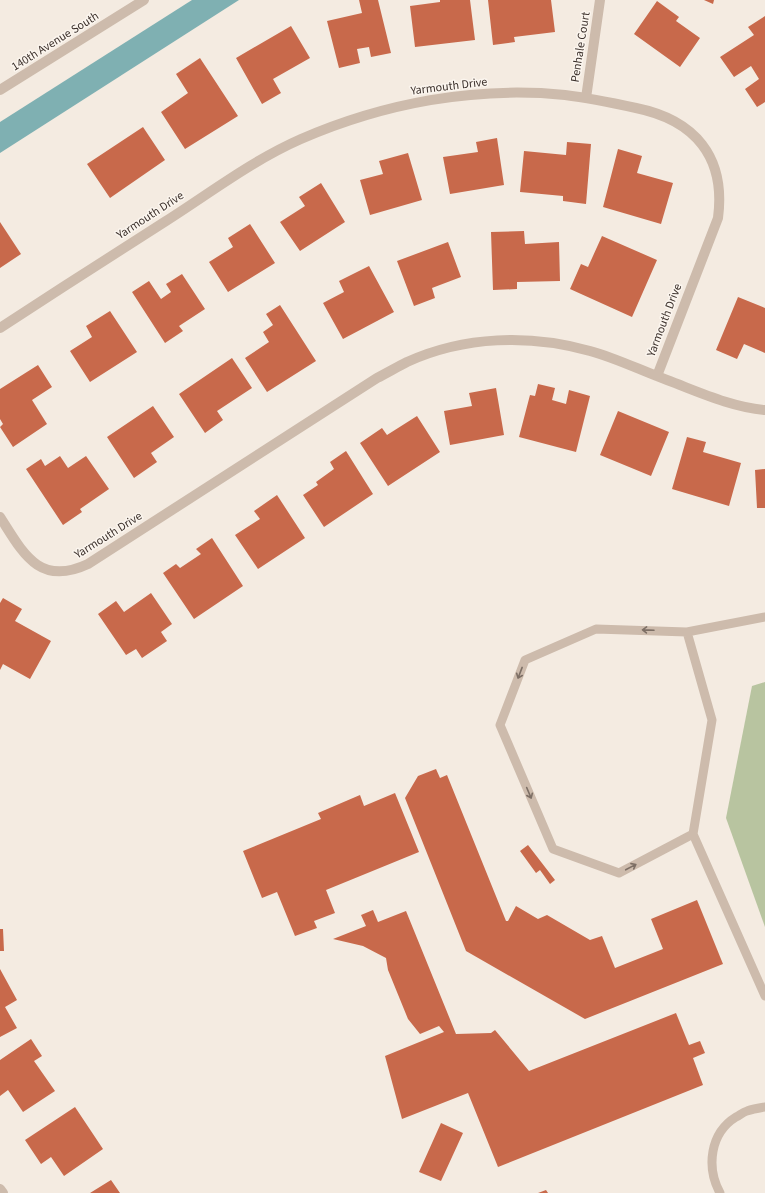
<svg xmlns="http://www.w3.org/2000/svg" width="765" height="1193" viewBox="0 0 765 1193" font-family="'Source Sans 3',sans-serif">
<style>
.green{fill:#b8c4a0}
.water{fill:#7fb0b2}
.building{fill:#c8694b}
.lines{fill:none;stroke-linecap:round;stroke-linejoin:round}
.lane{stroke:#cdbbac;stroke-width:9}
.street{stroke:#cdbbac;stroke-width:10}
.oneway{stroke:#7d6f65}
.labels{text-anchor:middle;stroke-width:3;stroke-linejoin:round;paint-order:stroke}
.street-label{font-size:12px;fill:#3b302b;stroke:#fbf5ee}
</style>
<rect width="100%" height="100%" fill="#f4ebe1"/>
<path class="green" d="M765 682V927L726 818 752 686Z"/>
<path class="water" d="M192 0H239L0 153V122Z"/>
<path class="building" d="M359 0H378L391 53 371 57 369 47 357 49 360 63 339 68 327 21 362 13Z
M440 0H470L475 40 415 47 410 6 440 2Z
M488 0H551L555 32 514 37 515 42 493 45Z
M704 0H714L713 4Z
M657 1 679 17 676 21 700 38 680 67 634 34Z
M765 16V102L757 107 745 89 759 79 751 66 734 77 720 57 754 35 748 27Z
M291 26 310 58 273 79 281 93 262 104 236 58Z
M200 58 238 116 185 149 161 112 188 93 176 74Z
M143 127 165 160 110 198 87 164Z
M497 138 504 185 450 194 443 157 478 152 476 142Z
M567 142 591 144 586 204 563 201V196L520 192 524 151 566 155Z
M618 149 642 156 637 173 673 183 661 224 603 207Z
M408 153 422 200 370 215 360 180 383 174 379 161Z
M321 183 345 222 300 251 280 222 305 206 299 197Z
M0 222 21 254 0 268Z
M250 224 275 263 228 292 209 262 233 247 228 238Z
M524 231 525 244 559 242 560 281 517 282V289L493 290 491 232Z
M602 236 657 260 632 317 570 289 581 264 588 267Z
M448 242 461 277 432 288 435 298 414 306 397 261Z
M369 266 394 312 343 339 323 303 344 292 339 281Z
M182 274 205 309 179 326 183 331 165 343 132 292 149 281 161 299 171 292 166 284Z
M738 297 765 308V353L744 344 737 359 716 350Z
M280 305 316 361 267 392 245 358 269 342 263 332 273 325 266 314Z
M110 311 137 352 90 382 70 351 92 337 86 326Z
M232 358 252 388 217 411 223 420 205 433 179 394Z
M38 365 52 387 32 400 47 424 13 447 0 427 3 424 0 419V389Z
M538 384 555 388 552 400 566 404 569 390 590 396 576 452 519 437 530 395 535 396Z
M496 388 504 435 450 445 444 411 472 406 469 393Z
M153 406 174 437 151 453 157 462 134 478 107 437Z
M618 411 669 432 651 476 600 455Z
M417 416 440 452 388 486 360 443 382 428 387 435Z
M687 437 706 442 703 452 741 463 729 506 672 489Z
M346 451 373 494 324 527 303 495 318 485 316 482 334 469 330 462Z
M60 456 68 468 86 456 109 489 80 509 82 512 63 525 26 469 41 459 45 466Z
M765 469V508H757L755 470Z
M277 495 305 538 258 569 235 535 260 519 254 511Z
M212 538 243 586 194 619 163 573 176 564 180 568 201 554 196 549Z
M151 593 172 624 161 632 167 641 142 658 136 649 126 655 98 614 116 601 124 612Z
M3 598 22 609 15 621 51 641 30 679 3 664 0 670V603Z
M436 769 440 778 447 775 506 921H508L516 906 538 919 547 915 590 940 602 936 615 968 663 949 651 919 697 900 723 964 585 1019 466 951 405 798 418 776Z
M395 793 419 852 326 890 335 913 314 921 317 928 295 936 277 892 262 898 243 851 321 819 318 813 360 795 364 806Z
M528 845 555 880 550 884 540 870 536 873 520 851Z
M373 910 378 922 406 911 456 1034 491 1033 495 1030 529 1071 676 1013 689 1045 700 1041 705 1053 693 1058 703 1085 498 1167 468 1093 402 1119 385 1056 444 1032 439 1026 420 1034 408 1019 388 970 386 958 363 946 333 939 366 926 361 915Z
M0 929H3L4 951H0Z
M0 969 17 1000 5 1007 17 1028 0 1037Z
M31 1039 42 1056 34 1061 55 1091 23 1112 8 1090 0 1096V1060Z
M75 1107 103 1149 64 1176 51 1157 41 1164 25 1140Z
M441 1123 463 1133 441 1181 419 1172Z
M111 1180 120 1193H90Z
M546 1190 548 1193H538Z"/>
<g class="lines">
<path class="lane" d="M765 617 687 632 712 720 693 834 765 996
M687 632 596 629 525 660 500 725 553 849 619 873 693 834
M720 1193C706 1167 710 1133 736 1117 740 1115 743 1112 747 1111 753 1109 759 1108 765 1107"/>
<path class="street" d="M0 90 144 0
M586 98 600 0
M0 328C55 292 111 256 166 221 210 193 253 160 301 139 384 103 475 86 565 95 589 98 613 103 636 108 695 120 726 157 718 218L657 376
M0 517C23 553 39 587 88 564L377 378C387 373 397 367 407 362 464 336 530 334 590 351 616 358 642 371 667 380 699 392 731 407 765 410
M0 1189 3 1193"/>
</g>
<defs><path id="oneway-shaft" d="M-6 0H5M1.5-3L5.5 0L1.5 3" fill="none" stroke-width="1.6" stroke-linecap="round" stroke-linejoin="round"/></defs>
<g class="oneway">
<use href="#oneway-shaft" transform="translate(648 630) rotate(-178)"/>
<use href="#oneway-shaft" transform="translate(520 673) rotate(111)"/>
<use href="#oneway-shaft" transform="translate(529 793) rotate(67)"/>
<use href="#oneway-shaft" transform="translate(631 867) rotate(-28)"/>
</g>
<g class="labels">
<g class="street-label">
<text transform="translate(55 41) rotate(-32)" y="4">140th Avenue South</text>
<text transform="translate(580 47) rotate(-81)" y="4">Penhale Court</text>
<text transform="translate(449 86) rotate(-7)" y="4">Yarmouth Drive</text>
<text transform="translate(150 215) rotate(-33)" y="4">Yarmouth Drive</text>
<text transform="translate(664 320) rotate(-69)" y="4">Yarmouth Drive</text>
<text transform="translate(108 535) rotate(-32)" y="4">Yarmouth Drive</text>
</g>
</g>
</svg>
